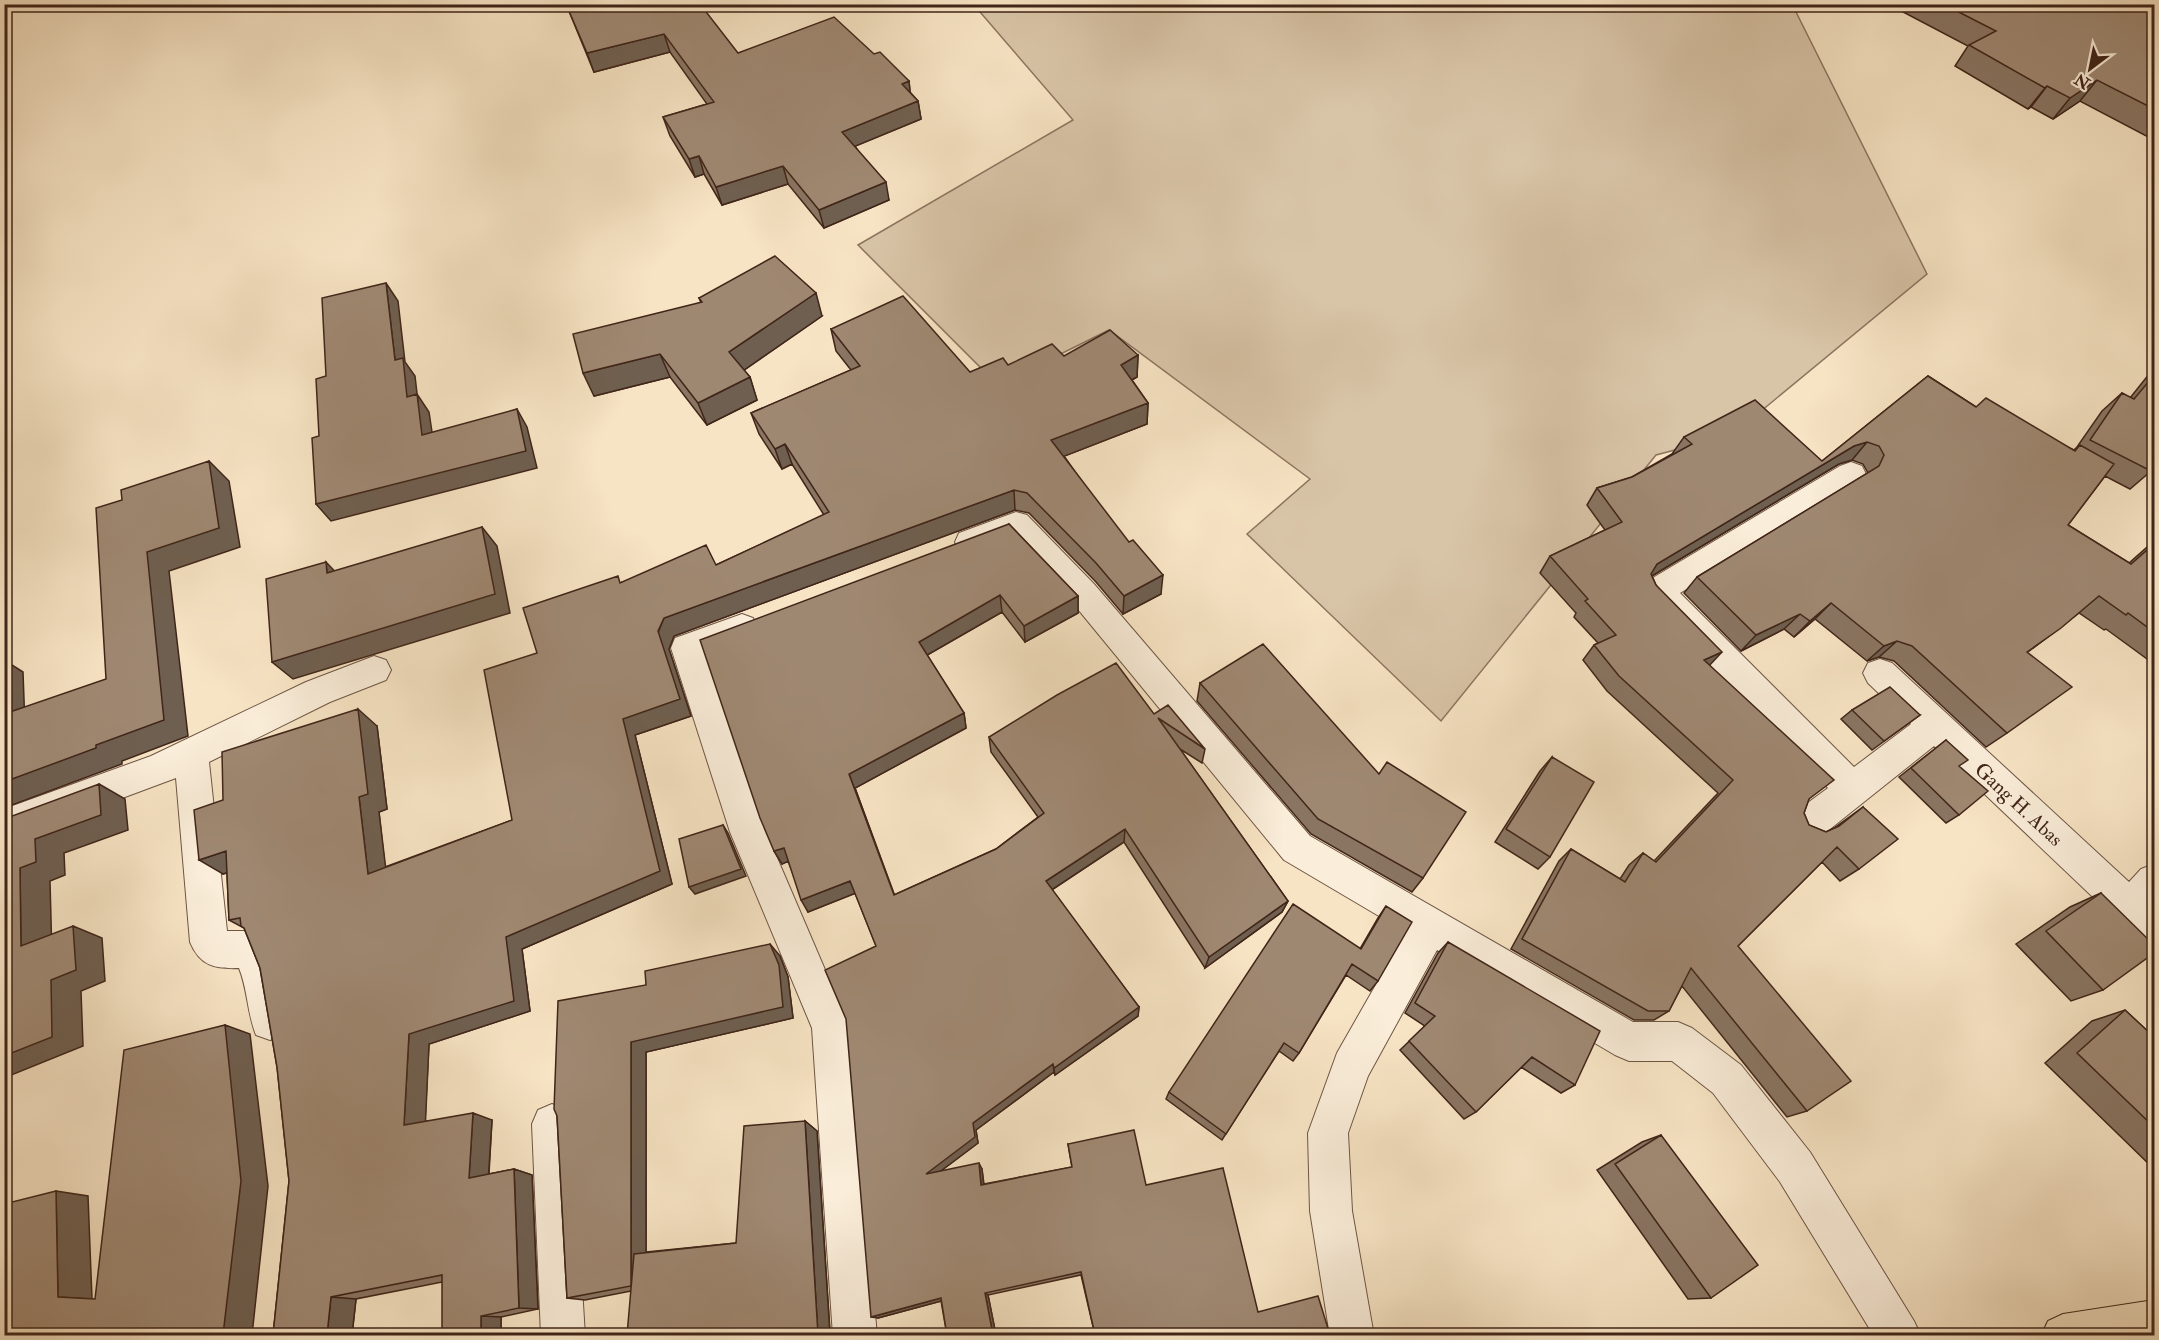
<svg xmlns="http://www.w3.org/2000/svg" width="2159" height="1340" viewBox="0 0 2159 1340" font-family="'IM FELL Double Pica',serif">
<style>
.green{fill:#d8c4a7;stroke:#8c7460;stroke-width:1.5}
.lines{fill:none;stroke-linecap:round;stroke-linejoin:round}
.minor-casing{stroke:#6e5544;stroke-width:2}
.major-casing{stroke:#402519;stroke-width:2}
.minor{fill:#faedd9;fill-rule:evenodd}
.major{fill:#f7e4c4;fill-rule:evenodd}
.wall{fill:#897562;stroke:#402519;stroke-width:1.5}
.shaded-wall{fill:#6f5f50;stroke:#402519;stroke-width:1.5}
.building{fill:#9f8872;stroke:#402519;stroke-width:1.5}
.labels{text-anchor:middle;stroke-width:4.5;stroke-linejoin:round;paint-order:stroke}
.street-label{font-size:20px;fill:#402519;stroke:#faedd9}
</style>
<rect width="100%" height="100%" fill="#f7e4c4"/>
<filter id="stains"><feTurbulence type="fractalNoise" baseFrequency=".00333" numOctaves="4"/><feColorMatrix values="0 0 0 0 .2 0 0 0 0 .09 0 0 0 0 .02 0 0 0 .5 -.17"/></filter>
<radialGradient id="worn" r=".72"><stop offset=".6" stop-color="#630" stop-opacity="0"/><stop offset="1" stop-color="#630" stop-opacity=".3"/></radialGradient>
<path class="green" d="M1792 4 1927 274 1732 435 1656 455 1441 721 1247 534 1310 479 1109 330 998 385 858 245 1073 120 974 5Z"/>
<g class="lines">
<g class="minor-casing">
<path id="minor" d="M1851 462 1862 466 1866 474 1862 482 1680 593 1854 767 1911 724 1868 683 1863 673 1868 663 1880 659 1892 663 2129 882 2141 869 2154 864V957L2141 952 2117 920 1934 746 1820 837 1807 842 1794 837 1789 825 1794 813 1828 788 1646 600 1641 591 1646 582 1840 466Z
M1016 512 1027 515 1094 584 1310 836 1633 1022H1678L1692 1028 1741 1065 1810 1152 1914 1321 1921 1336H1874L1780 1182 1713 1093 1672 1061H1629L1615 1055 1437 950 1368 1076 1348 1133 1352 1211 1374 1336H1330L1310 1211 1308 1133 1337 1053 1406 932 1284 860 1072 602 1011 539 970 555 959 551 955 542 959 533Z
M742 614 753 618 758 628 753 638 706 655 766 832 850 1028 877 1336H833L812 1028 730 832 671 648 675 638Z
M374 656 386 660 391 670 386 680 330 702 209 762 227 931H244L266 941 282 980 289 1021 284 1035 270 1040 256 1035C247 1013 248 990 239 968 215 969 200 966 190 942L176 778 4 842V809L151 756 306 682Z
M552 1104 566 1110 572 1124 585 1336H541L532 1124 538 1110Z"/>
</g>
<g class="major-casing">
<path id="major" d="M2154 1300V1336H2041L2048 1321 2063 1314Z"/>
</g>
<use href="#minor" class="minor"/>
<use href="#major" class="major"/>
</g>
<path class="wall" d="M566 4 738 53 874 54 909 81 910 92 918 101 921 119 855 146 889 200 824 228 788 184 722 205 704 174 695 177 670 136 663 117 707 104 670 52 594 72Z
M1888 4H2154V140L2080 101 2053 119 2031 107 2028 109 1955 66 1968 46Z
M699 298 822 316 744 370 750 377 757 400 707 425 670 377 594 396 701 303Z
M2154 307V319L2150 318Z
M831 329 970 372 1064 356 1138 355 1137 377 1132 380 1148 403 1147 424 1064 456 1161 594 1123 614 1096 582 1029 513 1015 510 674 636 669 649 691 716 635 735 672 884 522 949 530 1011 429 1044 425 1121 492 1120 489 1174 514 1169 532 1175 538 1309 501 1317V1335L442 1282 356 1299 352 1335H273L289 1181 277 1067 260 968 244 928 229 920 227 873 223 874V800L377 726 387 809 379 812 385 867 512 820 537 653 622 582 716 565 824 515 792 464 782 469 759 434 751 413 851 370 836 351Z
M2154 368V466L2151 471 2130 489 2105 476 2068 525 2129 563 2154 541V664L2106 629 2104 630 2079 613 2028 652 2007 733 1986 747 1894 661 1879 657 1867 661 1815 619 1794 637 1784 629 1741 651 1684 593 1697 577 1868 473 1863 464 1852 460 1839 464 1652 576 1656 585 1709 665 1809 799 1804 813 1809 825 1826 832 1834 828 1863 807 1859 869 1840 881 1822 862 1738 946 1807 1111 1787 1117 1682 986 1669 1011 1654 1020H1634L1511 949 1559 861 1571 849 1620 879 1629 865 1643 853 1654 861 1718 793 1607 691 1583 660 1594 645 1598 643 1574 617 1576 613 1540 573 1550 556 1605 530 1587 505 1597 488 1632 477 1672 454 1684 437 1822 461 1928 376 1976 407 2074 450 2077 447 2102 411 2122 393 2130 398Z
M1009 524 1078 596V613L1025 642 1002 612 927 655 964 713 966 728 855 788 894 895 996 849 1038 817 991 752 989 737 1154 714 1205 749 1202 763 1180 749 1288 901 1282 912 1205 968 1124 842 1052 890 1139 1007 1138 1016 1055 1075 1054 1072 976 1130 978 1143 941 1171 982 1169 984 1184 1072 1167 1068 1144 1146 1185 1258 1312 1330 1335H1095L1081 1275 988 1295 996 1335H947L941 1301 878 1318 876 946 855 893 808 912 788 861 782 864 774 851Z
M1200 683 1423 878 1412 892 1311 834 1197 701Z
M1852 710 1920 715 1872 750 1841 719Z
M1946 740 1959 815 1946 823 1899 777Z
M1552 757 1550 857 1538 869 1495 842 1540 771Z
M2101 893 2103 990 2071 1001 2016 944 2070 907Z
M1386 906 1378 981 1370 991 1346 975 1299 1053 1293 1061 1279 1051 1222 1140 1166 1099 1169 1092 1360 949 1378 918Z
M1448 942 1575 1085 1561 1093 1521 1067 1476 1112 1464 1119 1400 1050 1425 1026 1405 1013 1438 953Z
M780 956 788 977 793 1018 646 1052V1252L736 1243 805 1121 817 1131 830 1331 631 1291 585 1300 567 1298 557 1116 646 985Z
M2125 1010 2154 1037V1169L2045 1063 2092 1021Z
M1661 1135 1711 1298 1688 1299 1597 1170 1642 1142Z"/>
<path class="shaded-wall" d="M664 34 670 52 594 72 587 53Z
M2097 80 2080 101 2053 119 2070 98Z
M909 81 911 100 902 84Z
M2047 86 2031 107 2028 109 2045 88Z
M918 101 921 119 846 150 842 132Z
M699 156 704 174 695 177 689 159Z
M783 166 788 184 722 205 716 187Z
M886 182 889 200 824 228 819 210Z
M386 283 398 301 405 362 415 376 418 402 417 394 429 412 435 452 422 435 407 397 395 360Z
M816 293 822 316 737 375 729 352Z
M660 354 670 377 594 396 583 373Z
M1138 355 1137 377 1120 386 1121 365Z
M750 377 757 400 707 425 698 403Z
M1148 403 1147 424 1052 461 1051 440Z
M517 409 527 427 537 468 331 521 316 504Z
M1867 442 1852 460 1839 464 1645 580 1657 564 1854 446Z
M785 444 792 464 782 469 775 449Z
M209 461 229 481 240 547 169 571 188 736 122 761V764L4 808V782L96 745 147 552Z
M1014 490 1015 510 674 636 669 649 691 716 635 735 672 884 522 949 530 1011 429 1044 425 1132 404 1125 409 1034 506 937 623 719 664 618Z
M482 527 497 546 510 613 293 679 272 662Z
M326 562 344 581 327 573Z
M1163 575 1161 594 1123 614 1124 596Z
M1000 595 1002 612 922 658 919 642Z
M1078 596V613L1025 642 1024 626Z
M1831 603 1815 619 1794 637 1810 621Z
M1800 614 1784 629 1741 651 1756 635Z
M1897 641 1879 657 1867 661 1884 646Z
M1722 652 1708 667 1704 660Z
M4 660 23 672 25 727 4 719Z
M358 709 377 726 387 809 379 812 388 887 368 874 359 797Z
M964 713 966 728 855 788 899 907 849 774Z
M99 784 125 799 128 830 64 853 65 875 50 881 52 958 21 946 20 868 35 839Z
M723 825 728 833 746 876 695 894 689 887Z
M1125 829 1124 842 1047 893 1046 881Z
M784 848 791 860 782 864 774 851Z
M226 851 250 865 223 874 199 860Z
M850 881 856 893 808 912 801 900Z
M1288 901 1282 912 1205 968 1209 957Z
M73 926 102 938 105 981 81 991 83 1046 4 1078V1056L51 980Z
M770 944 780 956 788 977 793 1018 646 1052V1288L631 1286V1042Z
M1139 1007 1138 1016 1055 1075 1054 1068Z
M225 1025 250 1034 268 1186 252 1335H223Z
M1053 1064 1054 1072 976 1130 978 1143 930 1179 926 1174 973 1123Z
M473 1113 492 1120 488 1183 469 1178Z
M805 1121 817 1131 830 1335H818Z
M979 1163 982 1169 984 1189 981 1185Z
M514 1169 532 1175 538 1309 519 1308Z
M56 1191 88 1196 92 1299 58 1297Z
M985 1293 988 1295 996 1335H993Z
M331 1297 356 1299 352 1335H327Z
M941 1298 945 1300 878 1318 871 1317Z
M481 1316 501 1317V1335H481Z"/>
<path class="building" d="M566 4H700L738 53 834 17 874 54 880 52 909 81 902 84 918 101 842 132 886 182 819 210 783 166 716 187 699 156 689 159 663 117 714 102 664 34 587 53Z
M1943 4H2154V109L2097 80 2070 98 2047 86 2045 88 1969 45 1996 31Z
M775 256 816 293 729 352 750 377 698 403 660 354 583 373 573 334 702 302 699 298Z
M386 283 395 360 403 358 407 397 417 394 422 435 517 409 526 451 316 504 312 438 319 436 316 379 326 376 322 298Z
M903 296 970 372 1003 358 1008 365 1052 344 1064 356 1110 330 1138 355 1121 365 1148 403 1051 440 1129 542 1133 540 1163 575 1124 596 1096 563 1027 493 1014 490 664 618 658 631 680 699 623 719 660 871 506 937 514 1001 409 1034 404 1125 473 1113 469 1178 514 1169 519 1308 481 1316V1335H442V1275L331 1297 327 1335H273L289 1181 277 1067 260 968 244 928 241 926 240 918 229 920 226 851 199 860 194 810 223 800 222 752 358 709 368 794 359 797 368 874 512 820 484 670 537 653 523 608 618 576 620 583 706 545 716 565 829 512 785 444 775 449 751 413 860 366 831 329Z
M2154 375V466L2151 471 2090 440 2122 393 2134 399Z
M1928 376 1976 407 1986 398 2075 451 2080 445 2114 464 2068 525 2131 564 2154 544V632L2128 613 2126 615 2099 596 2061 628 2027 652 2072 687 2007 733 1912 646 1897 641 1884 646 1831 603 1810 621 1800 614 1756 635 1697 577 1879 466 1884 455 1879 446 1867 442 1854 446 1657 564 1651 574 1656 585 1722 652 1704 660 1834 780 1809 799 1804 813 1809 825 1826 832 1839 826 1863 807 1898 839 1859 869 1837 847 1738 946 1851 1081 1807 1111 1691 968 1669 1011H1648L1522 939 1571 849 1625 882 1643 853 1656 862 1733 780 1619 676 1594 645 1616 635 1585 601 1588 599 1550 556 1622 522 1597 488 1632 477 1692 444 1684 437 1755 400 1822 461Z
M209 461 219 528 147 552 164 720 96 745V748L4 782V714L106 679 96 508 122 500 121 490Z
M1009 524 1078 596 1024 626 1000 595 919 642 964 713 849 774 894 895 996 849 1044 813 989 737 1057 695 1116 663 1154 714 1168 705 1205 749 1158 718 1288 901 1209 957 1125 829 1046 881 1139 1007 1054 1068 1053 1064 973 1123 975 1137 926 1174 979 1163 981 1185 1072 1167 1068 1144 1134 1130 1146 1185 1223 1168 1258 1312 1318 1296 1330 1335H1095L1081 1272 985 1293 993 1335H947L941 1298 871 1317 846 1019 825 970 876 946 850 881 801 900 784 848 774 851 760 818 700 640Z
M482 527 495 594 272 662 266 579 326 562 327 573Z
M1263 644 1379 774 1387 762 1466 812 1423 878 1318 819 1200 683Z
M1890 687 1920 715 1884 741 1852 710Z
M1946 740 1968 760 1959 766 1988 791 1959 815 1911 768Z
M1552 757 1594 782 1550 857 1506 829Z
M99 784 101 815 35 839 36 862 20 868 21 946 73 926 76 970 51 980 52 1037 4 1056V819Z
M723 825 741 869 689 887 679 839Z
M2101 893 2154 945V953L2103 990 2046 931Z
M1293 904 1361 949 1386 906 1412 922 1378 981 1352 964 1299 1053 1284 1043 1226 1134 1169 1092Z
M1448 942 1600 1031 1575 1085 1532 1057 1476 1112 1409 1041 1435 1016 1415 1003Z
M770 944 779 965 783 1007 631 1042V1286L567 1298 557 1116 554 1109 558 1001 646 985 645 971Z
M2125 1010 2154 1037V1127L2077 1053Z
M225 1025 241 1181 223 1335H4V1204L56 1191 58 1297 95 1299 124 1050Z
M805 1121 818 1335H627L634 1254 736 1243 744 1126Z
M1661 1135 1758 1265 1711 1298 1615 1164Z"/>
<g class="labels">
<g class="street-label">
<text transform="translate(2019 804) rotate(43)" y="7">Gang H. Abas</text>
</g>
</g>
<rect width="2159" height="1340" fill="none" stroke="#f7e4c4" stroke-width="24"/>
<rect x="6" y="6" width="2147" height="1328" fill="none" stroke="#402519" stroke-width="3"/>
<rect x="12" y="12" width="2135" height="1316" fill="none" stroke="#402519" stroke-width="1.5"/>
<g transform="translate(2090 69) rotate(212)" stroke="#faedd9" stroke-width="4.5" paint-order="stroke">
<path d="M0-4.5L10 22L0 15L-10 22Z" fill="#402519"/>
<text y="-9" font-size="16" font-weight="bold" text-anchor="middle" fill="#402519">N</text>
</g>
<rect width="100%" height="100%" filter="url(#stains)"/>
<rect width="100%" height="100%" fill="url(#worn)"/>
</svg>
